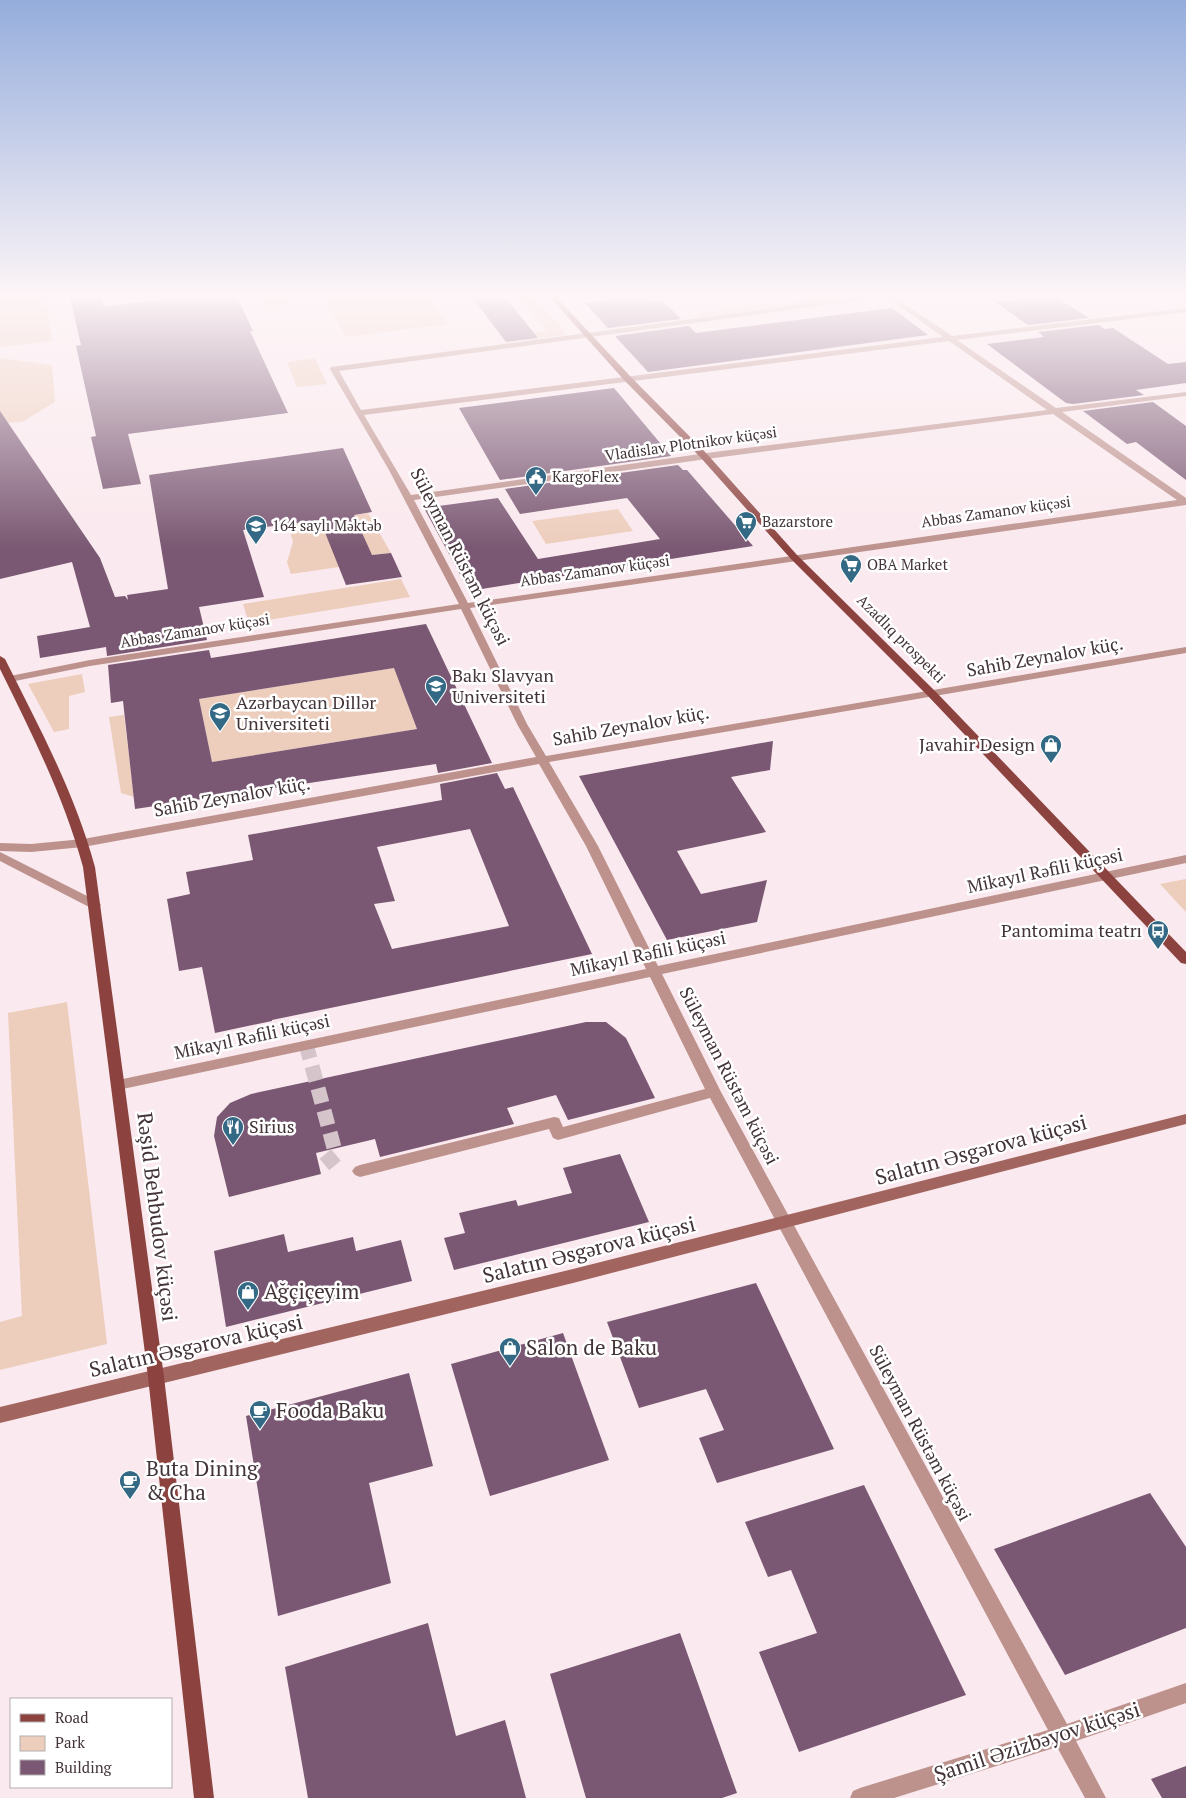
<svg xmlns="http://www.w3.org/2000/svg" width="1186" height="1798" viewBox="0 0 1186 1798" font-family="'PT Serif',serif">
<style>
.green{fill:#edcdbc}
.building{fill:#7a5873;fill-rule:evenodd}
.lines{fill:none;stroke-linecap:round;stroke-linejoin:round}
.street-tunnel{stroke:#d5c5ca;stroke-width:15;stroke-dasharray:15 8;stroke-linecap:butt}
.street{fill:#bd928d;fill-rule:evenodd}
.secondary{fill:#a2645f;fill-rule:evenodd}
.primary{fill:#8c433f;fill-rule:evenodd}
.labels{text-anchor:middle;stroke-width:5;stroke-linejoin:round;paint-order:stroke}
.far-street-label{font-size:15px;fill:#433438;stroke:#fff}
.far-poi-label{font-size:15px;fill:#433438;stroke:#fff;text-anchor:start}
.street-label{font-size:18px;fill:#433438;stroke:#fff}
.poi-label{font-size:18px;fill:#433438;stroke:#fff;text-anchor:start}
.near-street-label{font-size:21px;fill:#433438;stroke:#fff}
.near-poi-label{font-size:21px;fill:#433438;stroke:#fff;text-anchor:start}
</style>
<rect width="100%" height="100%" fill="#fae9ee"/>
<path class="green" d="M0 297H46L52 341 0 347Z
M259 297H287L291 304 264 307Z
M323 297H428L448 324 346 337Z
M518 297H534L567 335 538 338 534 333 547 331Z
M824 297H873L701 319 696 314Z
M0 358 52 365 55 402 22 422 0 423Z
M315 358 327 384 297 387 287 362Z
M618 509 633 531 546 544 532 521Z
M368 513 391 553 372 555 339 567 291 574 287 562 293 542 288 524Z
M401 579 410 597 249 623 243 604Z
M394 668 417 729 212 762 199 699Z
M82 674 85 692 69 696V729L54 732 28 684Z
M124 715 134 797 121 793 109 717Z
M1186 879V912L1160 884Z
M67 1002 107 1344 0 1370V1322L22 1316 8 1013Z"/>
<path class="building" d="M70 297H101L104 306 190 297H237L253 331H250L288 413 128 434 141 484 103 489 91 437 96 436 76 346 81 345Z
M472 297H505L538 338 506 342Z
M639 297H646L652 302 663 301 681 319 608 328 585 303Z
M1043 297H1056L1089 318 1028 325 995 302Z
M892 308 928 335 648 372 615 336 689 326 696 333Z
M1099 325 1105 329 1113 328 1168 364 1186 362V383L1136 390 1144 395 1073 404 1066 403 987 344 1044 337 1038 332Z
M614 388 671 456 500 480 459 408Z
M1153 402 1186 426V480L1136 442 1127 444 1083 411Z
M0 411 100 558 115 597 125 596 128 600 127 595 168 589 149 475 343 448 372 512 354 515 372 555 391 553 402 577 346 585 320 520 243 530 264 597 199 607 207 640 107 656 106 647 40 658 37 636 90 627 72 562 0 579Z
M678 465 683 470H687L753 546 469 591 424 508 498 498 538 559 660 539 627 498 520 514 505 489Z
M426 624 492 763 438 773 436 764 135 809 123 701 111 703 108 665 209 650 211 658ZM394 668 417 729 212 762 199 699Z
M773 741 770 770 731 777 766 832 677 851 701 894 767 880 757 922 667 940 579 776Z
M497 773 505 789 513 787 592 954 272 1020V1021L215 1033 202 967 179 971 167 899 190 894 186 872 253 860 248 835 442 800 440 784ZM470 829 509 926 392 949 374 904 395 901 377 847Z
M586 1022H606L626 1038 655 1098 568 1120 556 1095 507 1108 514 1124 380 1157 375 1139 316 1153 321 1174 229 1197 214 1136 217 1117 230 1103 251 1094Z
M620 1154 649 1222 454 1270 444 1238 465 1233 459 1213 516 1200 518 1206 572 1193 563 1168Z
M284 1234 288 1252 353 1237 356 1251 401 1240 412 1281 226 1327 214 1251Z
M756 1283 834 1449 717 1483 699 1438 724 1430 706 1389 639 1408 607 1322Z
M563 1333 609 1460 490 1496 451 1364Z
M409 1373 433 1466 369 1483 391 1583 278 1616 246 1416Z
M864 1485 966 1695 799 1752 759 1652 817 1633 791 1570 768 1577 745 1522Z
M1150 1493 1186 1547V1628L1065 1675 994 1549Z
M428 1623 456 1736 505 1720 526 1798H308L285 1667Z
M680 1633 737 1793 722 1798H586L550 1674Z
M1186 1766V1798H1162L1151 1779Z"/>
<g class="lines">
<path class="street-tunnel" d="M306 1044 336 1155 319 1169"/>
<path class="street" d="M120 297H145C140 301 124 301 120 297Z
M859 297H875L872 299 339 371 361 410 943 337 887 297H894L952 336 1186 308V312L957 340 1056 408 1186 392V396L1062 412 1186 498V505L470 608 527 724 546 756 1186 647V653L549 762 598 846 658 966 1186 855V863L662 974 721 1092 1067 1724 1186 1683V1703L1076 1741 1106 1798H1085L1057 1747 894 1798H850L853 1791 860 1788 1048 1730 710 1098 558 1140 553 1138 549 1129 360 1177 355 1175 352 1171 355 1167 360 1165 554 1117 559 1118 563 1127 705 1089 650 977 118 1090 113 1089 111 1085 113 1081 118 1080 646 969 586 846 539 764 83 847 31 852 0 851V843L31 844 83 839 536 757 517 724 461 609 90 666 10 682 5 679 10 676 90 660 459 604 389 470 330 369 331 367ZM949 341 1047 410 714 452 411 495 364 415ZM1053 414 1177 500 468 603 414 500 714 458Z
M0 852 99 902 101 905 95 909 91 908 0 861Z"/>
<path class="secondary" d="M1186 1114V1124L573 1283 0 1423V1407L573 1269Z"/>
<path class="primary" d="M550 297H556L630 376 707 454 797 555 936 692 1186 952V964L1181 963 928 696 791 559 701 458 624 380Z
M0 656 5 659C39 727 75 793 95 867L164 1377 214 1798H194L148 1377 83 867C64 797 32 734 0 669Z"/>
</g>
<linearGradient id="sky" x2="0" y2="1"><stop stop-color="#95addc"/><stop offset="0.54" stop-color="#fdf5f7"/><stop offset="1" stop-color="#fdf5f7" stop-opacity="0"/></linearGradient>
<rect width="1186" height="548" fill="url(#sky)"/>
<defs>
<g id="civic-pin" transform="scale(1.125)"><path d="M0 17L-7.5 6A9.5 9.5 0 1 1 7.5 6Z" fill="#336984" stroke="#fff"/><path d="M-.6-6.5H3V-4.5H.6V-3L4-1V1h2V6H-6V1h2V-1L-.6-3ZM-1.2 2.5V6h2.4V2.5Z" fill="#fff"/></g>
<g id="supermarket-pin" transform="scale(1.125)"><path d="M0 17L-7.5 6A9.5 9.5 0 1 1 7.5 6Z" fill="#336984" stroke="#fff"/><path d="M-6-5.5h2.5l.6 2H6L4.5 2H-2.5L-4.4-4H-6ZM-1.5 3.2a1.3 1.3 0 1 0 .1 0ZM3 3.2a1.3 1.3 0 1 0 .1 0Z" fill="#fff"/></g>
<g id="school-pin" transform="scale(1.125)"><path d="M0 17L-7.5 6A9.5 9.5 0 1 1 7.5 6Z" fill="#336984" stroke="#fff"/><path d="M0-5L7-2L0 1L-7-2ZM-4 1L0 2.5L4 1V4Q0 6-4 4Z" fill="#fff"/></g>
<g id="university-pin" transform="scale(1.125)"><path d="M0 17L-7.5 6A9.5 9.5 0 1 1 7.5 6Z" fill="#336984" stroke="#fff"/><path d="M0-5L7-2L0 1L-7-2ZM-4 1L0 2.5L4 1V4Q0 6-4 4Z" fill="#fff"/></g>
<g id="shop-pin" transform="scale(1.125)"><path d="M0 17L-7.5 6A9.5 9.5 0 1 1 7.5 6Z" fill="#336984" stroke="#fff"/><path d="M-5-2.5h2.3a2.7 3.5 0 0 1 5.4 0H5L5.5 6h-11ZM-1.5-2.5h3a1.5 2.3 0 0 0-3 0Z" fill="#fff"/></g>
<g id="bus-pin" transform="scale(1.125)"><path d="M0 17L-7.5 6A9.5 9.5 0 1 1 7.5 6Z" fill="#336984" stroke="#fff"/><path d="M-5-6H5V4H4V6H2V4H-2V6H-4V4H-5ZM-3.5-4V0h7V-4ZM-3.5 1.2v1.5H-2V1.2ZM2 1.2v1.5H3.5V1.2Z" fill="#fff"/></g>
<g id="restaurant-pin" transform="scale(1.125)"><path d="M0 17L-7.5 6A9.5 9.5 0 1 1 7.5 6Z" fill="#336984" stroke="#fff"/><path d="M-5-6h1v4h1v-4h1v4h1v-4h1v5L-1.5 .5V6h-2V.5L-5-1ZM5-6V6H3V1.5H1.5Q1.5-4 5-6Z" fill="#fff"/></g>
<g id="cafe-pin" transform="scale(1.125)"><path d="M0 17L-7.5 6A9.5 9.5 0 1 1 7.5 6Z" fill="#336984" stroke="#fff"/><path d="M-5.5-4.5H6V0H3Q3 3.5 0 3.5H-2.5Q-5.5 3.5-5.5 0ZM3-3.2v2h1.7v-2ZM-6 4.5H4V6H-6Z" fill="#fff"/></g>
</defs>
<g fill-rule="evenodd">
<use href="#civic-pin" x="536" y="477"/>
<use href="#supermarket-pin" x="746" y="522"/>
<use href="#school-pin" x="256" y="526"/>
<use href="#supermarket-pin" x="851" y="565"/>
<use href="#university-pin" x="436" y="686"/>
<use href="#university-pin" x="220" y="713"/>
<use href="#shop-pin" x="1051" y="745"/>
<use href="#bus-pin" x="1158" y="931"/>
<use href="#restaurant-pin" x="233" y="1127"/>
<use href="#shop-pin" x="248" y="1292"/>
<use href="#shop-pin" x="510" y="1348"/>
<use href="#cafe-pin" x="260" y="1411"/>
<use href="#cafe-pin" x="130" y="1481"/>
</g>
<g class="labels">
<g class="far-street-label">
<text transform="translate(691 444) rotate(-8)" y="5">Vladislav Plotnikov küçəsi</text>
<text transform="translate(996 512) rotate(-8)" y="5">Abbas Zamanov küçəsi</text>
<text transform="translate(595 571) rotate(-8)" y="5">Abbas Zamanov küçəsi</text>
<text transform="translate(195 631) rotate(-9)" y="5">Abbas Zamanov küçəsi</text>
<text transform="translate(901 639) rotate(45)" y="5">Azadlıq prospekti</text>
</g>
<g class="far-poi-label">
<text x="552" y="482">KargoFlex</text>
<text x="762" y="527">Bazarstore</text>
<text x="272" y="531">164 saylı Məktəb</text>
<text x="867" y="570">OBA Market</text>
</g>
<g class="street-label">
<text transform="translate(460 557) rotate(63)" y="6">Süleyman Rüstəm küçəsi</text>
<text transform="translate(1045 657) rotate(-10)" y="6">Sahib Zeynalov küç.</text>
<text transform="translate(631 726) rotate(-10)" y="6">Sahib Zeynalov küç.</text>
<text transform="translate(232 797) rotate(-10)" y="6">Sahib Zeynalov küç.</text>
<text transform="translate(1045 871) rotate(-12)" y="6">Mikayıl Rəfili küçəsi</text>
<text transform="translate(648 954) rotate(-12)" y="6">Mikayıl Rəfili küçəsi</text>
<text transform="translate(252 1037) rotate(-12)" y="6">Mikayıl Rəfili küçəsi</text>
<text transform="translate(729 1076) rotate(63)" y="6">Süleyman Rüstəm küçəsi</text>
<text transform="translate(920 1433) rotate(62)" y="6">Süleyman Rüstəm küçəsi</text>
</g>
<g class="poi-label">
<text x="452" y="682">Bakı Slavyan<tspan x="452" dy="21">Universiteti</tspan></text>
<text x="236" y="709">Azərbaycan Dillər<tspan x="236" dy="21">Universiteti</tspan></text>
<text x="1035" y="751" text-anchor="end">Javahir Design</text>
<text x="1142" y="937" text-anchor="end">Pantomima teatrı</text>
<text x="249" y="1133">Sirius</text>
</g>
<g class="near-street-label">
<text transform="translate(981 1150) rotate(-15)" y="7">Salatın Əsgərova küçəsi</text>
<text transform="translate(157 1217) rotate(83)" y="7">Rəşid Behbudov küçəsi</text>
<text transform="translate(589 1250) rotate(-14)" y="7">Salatın Əsgərova küçəsi</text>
<text transform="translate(196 1346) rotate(-13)" y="7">Salatın Əsgərova küçəsi</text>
<text transform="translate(1037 1742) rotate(-18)" y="7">Şamil Əzizbəyov küçəsi</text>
</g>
<g class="near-poi-label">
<text x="264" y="1299">Ağçiçeyim</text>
<text x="526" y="1355">Salon de Baku</text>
<text x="276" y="1418">Fooda Baku</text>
<text x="146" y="1476">Buta Dining<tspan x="146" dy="24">&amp; Cha</tspan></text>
</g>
</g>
<rect x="10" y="1698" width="162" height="90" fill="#ffffff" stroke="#b4aeaf"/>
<rect x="20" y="1714" width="25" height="8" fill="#8c433f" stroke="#b4aeaf"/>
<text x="55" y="1723" font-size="15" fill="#433438">Road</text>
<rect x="20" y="1736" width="25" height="15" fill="#edcdbc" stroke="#b4aeaf"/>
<text x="55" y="1748" font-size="15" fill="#433438">Park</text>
<rect x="20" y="1760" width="25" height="15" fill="#7a5873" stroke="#b4aeaf"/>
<text x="55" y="1773" font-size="15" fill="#433438">Building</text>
</svg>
